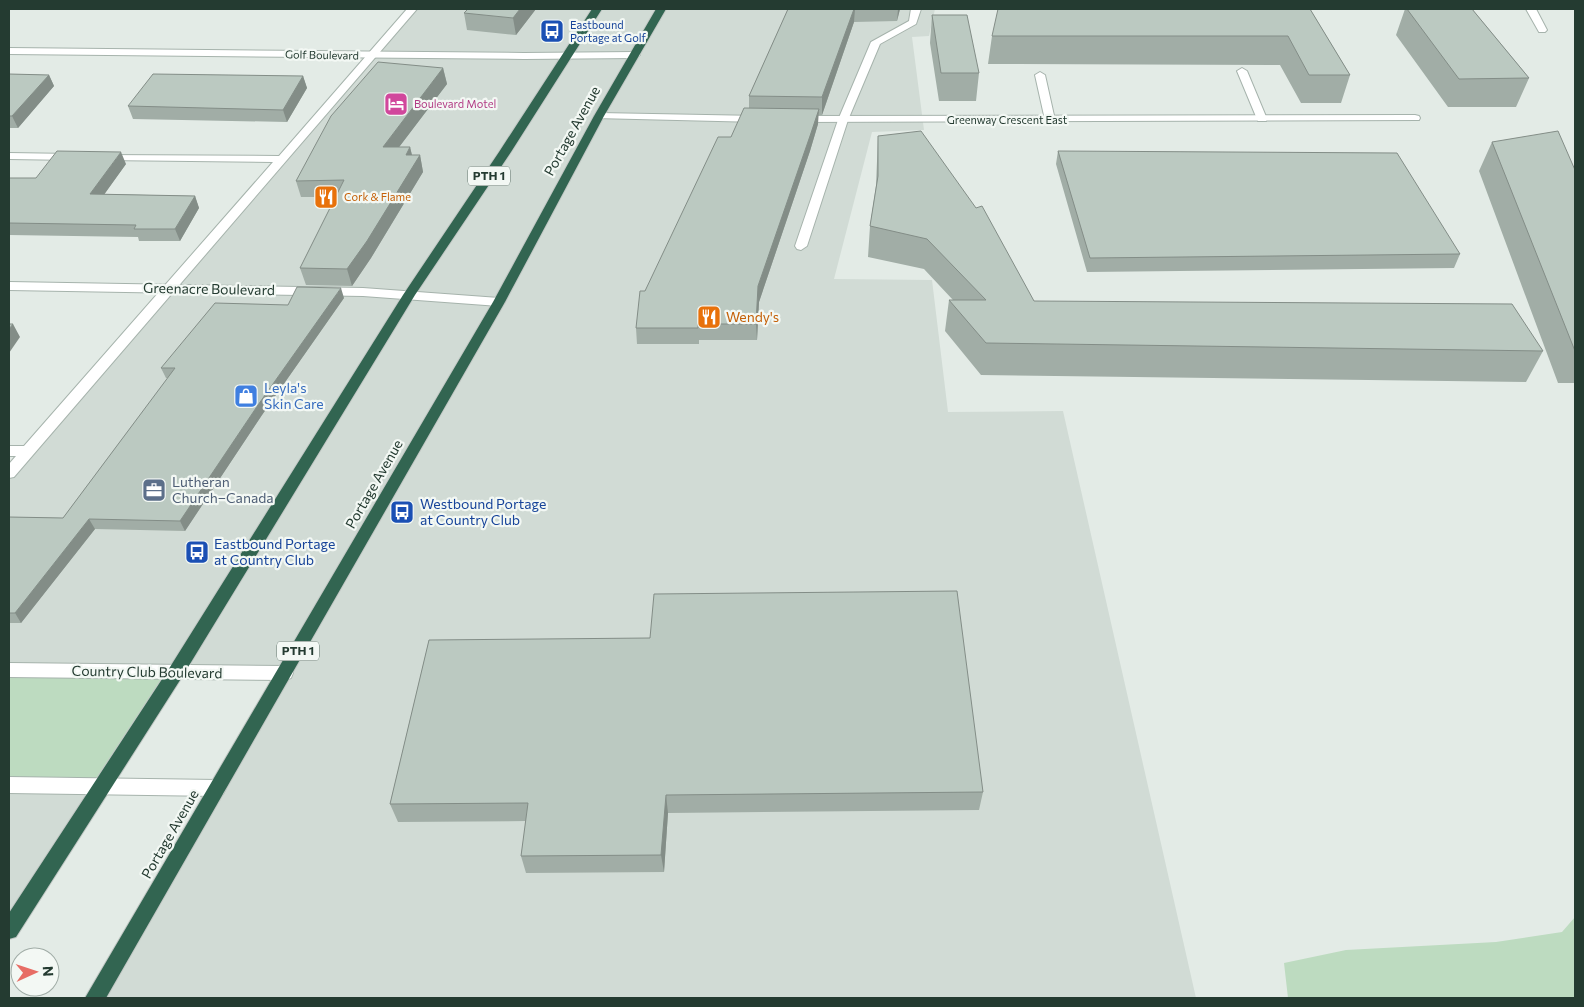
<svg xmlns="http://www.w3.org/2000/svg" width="1584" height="1007" viewBox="0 0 1584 1007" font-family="Commissioner,sans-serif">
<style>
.built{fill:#d1dbd5}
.green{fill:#bddbc0}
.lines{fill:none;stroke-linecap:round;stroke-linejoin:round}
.lane-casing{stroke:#a6b3ac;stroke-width:2}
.street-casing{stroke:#a6b3ac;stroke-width:2}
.highway-casing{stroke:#c2c8c5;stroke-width:2}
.lane{fill:#fff;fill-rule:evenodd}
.street{fill:#fff;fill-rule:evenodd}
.highway{fill:#326551;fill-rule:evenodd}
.wall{fill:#a1ada6}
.shaded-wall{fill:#838d87}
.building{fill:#bbc9c1;stroke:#838d87}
.labels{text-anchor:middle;stroke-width:4.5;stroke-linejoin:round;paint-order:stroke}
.far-transit-label{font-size:11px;fill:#164399;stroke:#f3f8f4;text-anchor:start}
.far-street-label{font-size:11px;fill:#243b31;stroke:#f3f8f4}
.far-hotel-label{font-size:11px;fill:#b23c85;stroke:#f3f8f4;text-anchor:start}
.far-food-label{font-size:11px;fill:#c56008;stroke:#f3f8f4;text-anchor:start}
.shield{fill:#f3f8f4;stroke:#62746c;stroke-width:1}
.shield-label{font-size:12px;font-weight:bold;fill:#243b31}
.street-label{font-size:14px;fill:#243b31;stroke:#f3f8f4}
.food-label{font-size:14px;fill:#c56008;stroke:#f3f8f4;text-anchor:start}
.shop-label{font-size:14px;fill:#366cbe;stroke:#f3f8f4;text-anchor:start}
.service-label{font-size:14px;fill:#4e5e75;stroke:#f3f8f4;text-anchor:start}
.transit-label{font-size:14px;fill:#164399;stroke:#f3f8f4;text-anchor:start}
</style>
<rect width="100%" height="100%" fill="#e3ebe6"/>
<path class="built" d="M412 9H935L929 36 912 37 924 130 872 132 834 279 932 280 948 412 1063 411 1196 998H95L285 673 9 670V473Z
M9 785 104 786 9 930Z"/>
<path class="green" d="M9 670 176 672 104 786 9 785Z
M1575 917V998H1288L1284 963 1346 950 1496 942 1562 932Z"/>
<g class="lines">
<g class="lane-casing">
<path id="lane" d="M407 9H417L14 477 9 478V464L16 456H9V446H24L273 162 103 160 99 159 97 157 99 155 279 156Z
M911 9H921L916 24 880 44 848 120 807 246 801 250 797 249 795 246 838 120 871 42 909 21Z
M1242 68 1247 71 1267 119 1266 121H1258L1257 119 1237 71Z
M1040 72 1045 75 1055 120 1050 123 1045 120 1035 75Z
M9 153 73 154 79 157 73 160 9 159Z"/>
</g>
<g class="street-casing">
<path id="street" d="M1526 9H1536L1547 30 1545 32H1539Z
M9 48 524 53 635 52 640 55 635 58 524 59 9 54Z
M599 113 759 116 764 119 759 122 595 118 594 116Z
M1415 115 1419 116 1420 118 1419 120 799 122 794 119 799 116Z
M9 282 363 288 499 298 505 302 499 306 363 296 9 290Z
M9 663 285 666 291 668 293 673 291 678 285 680 9 677Z
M9 777 217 780 223 782 226 788 223 794 217 796 9 793Z"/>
</g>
<g class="highway-casing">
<path id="highway" d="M592 9H602L511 152 415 295 182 677 16 937 9 939V913L170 667 403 295 499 152Z
M656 9H666L604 116 505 302 106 998H85L493 302 594 116Z"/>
</g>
<use href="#lane" class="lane"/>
<use href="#street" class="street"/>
<use href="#highway" class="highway"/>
</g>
<path class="wall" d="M536 9 516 35 467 30 464 13Z
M788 9H900L897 21 854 22 822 115H818V124L810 151 759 302 757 340H699V344H637L636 328 645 291 731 137 749 108V96Z
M1310 9 1350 75 1341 103H1301L1280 65 988 64 992 36Z
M1405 9H1472L1529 78 1516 107H1448L1396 35Z
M932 15 979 73 976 101H939L930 43Z
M443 68 447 84 399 147H410L412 155H420L423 172 371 258 352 286 306 285 300 268 336 197H301L296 181Z
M9 74 49 75 54 86 18 128H9Z
M303 76 307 88 287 122 133 119 128 106Z
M878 136 1034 301 1543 351 1526 382 981 375 945 331 949 300H953L924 269 868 257 870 226 876 186Z
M1492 142 1575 170V383H1558L1479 171Z
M1058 151 1460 254 1454 268 1087 272 1056 164Z
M126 164 104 194 195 196 199 208 180 241H139L138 237 9 235V178H36Z
M344 298 262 415 185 531 95 529 21 623H9V517L63 518 168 378H166L161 368 288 305Z
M429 640 983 792 979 810 668 813 664 872 526 873 521 856 526 821 398 822 390 804Z"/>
<path class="shaded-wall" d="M520 9H536L516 35 513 18Z
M854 9H855L854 22 822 115V97Z
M898 9H900L897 21Z
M443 68 447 84 387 163 383 147Z
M49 75 54 86 18 128 12 116Z
M303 76 307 88 287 122 283 110Z
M819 109 818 124 810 151 759 302 757 340 756 324 758 286Z
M410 147 414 164 420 155 423 172 371 258 352 286 347 269Z
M121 152 126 164 96 206 90 194Z
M195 196 199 208 180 241 175 229Z
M341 288 344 298 262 415 185 531 180 521 258 405Z
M13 324 20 337 9 353V329Z
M89 519 95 529 21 623 15 613Z
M666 795 668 813 664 872 661 855Z"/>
<path class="building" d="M468 9H520L513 18 464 13Z
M788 9H854L822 97 749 96Z
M998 9H1310L1350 75H1309L1288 36H992Z
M1407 9H1472L1529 78 1459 79Z
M932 15H967L979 73H941Z
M378 62 443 68 383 147H410L406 155H420L367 241 347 269 300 268 344 180 296 181 331 116Z
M9 74 49 75 12 116H9Z
M153 74 303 76 283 110 128 106Z
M744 108 819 109 810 136 758 286 756 324H698V328H636L640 291H645L718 137H731Z
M921 131 976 208 982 206 1034 301 1512 304 1543 351 986 343 949 300H986L927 239 870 226 878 176V136Z
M1558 131 1575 170V351L1492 142Z
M57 151 121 152 90 194 195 196 175 229H134L136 225 9 223V178H36Z
M1058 151 1397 153 1460 254 1090 258Z
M297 287 341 288 258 405 180 521 89 519 15 613H9V517L63 518 175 368H161L215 303 288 305Z
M9 324H13L9 329Z
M957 591 983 792 666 795 661 855 521 856 528 803 390 804 429 640 650 638 654 594Z"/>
<defs>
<g id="bus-square" transform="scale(1.25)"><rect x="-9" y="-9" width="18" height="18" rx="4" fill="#1a4fb4" stroke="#f3f8f4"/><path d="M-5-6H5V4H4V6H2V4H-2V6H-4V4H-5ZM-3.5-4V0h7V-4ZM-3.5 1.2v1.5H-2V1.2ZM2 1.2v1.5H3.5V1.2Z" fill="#fff"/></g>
<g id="hotel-square" transform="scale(1.25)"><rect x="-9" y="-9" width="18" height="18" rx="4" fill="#d1479c" stroke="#f3f8f4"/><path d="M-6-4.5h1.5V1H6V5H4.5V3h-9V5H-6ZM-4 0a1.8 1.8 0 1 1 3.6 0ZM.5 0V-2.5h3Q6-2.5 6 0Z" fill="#fff"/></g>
<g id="restaurant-square" transform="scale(1.25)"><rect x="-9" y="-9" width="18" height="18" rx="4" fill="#e8710a" stroke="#f3f8f4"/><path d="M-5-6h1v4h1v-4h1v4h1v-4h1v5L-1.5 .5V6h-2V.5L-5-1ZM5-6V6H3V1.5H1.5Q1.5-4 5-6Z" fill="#fff"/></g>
<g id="shop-square" transform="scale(1.25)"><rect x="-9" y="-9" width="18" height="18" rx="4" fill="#3f7fe0" stroke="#f3f8f4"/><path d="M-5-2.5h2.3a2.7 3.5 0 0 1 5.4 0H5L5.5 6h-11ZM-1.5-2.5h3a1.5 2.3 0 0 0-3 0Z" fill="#fff"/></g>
<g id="office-square" transform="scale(1.25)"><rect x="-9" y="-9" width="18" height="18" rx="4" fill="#5c6f8a" stroke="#f3f8f4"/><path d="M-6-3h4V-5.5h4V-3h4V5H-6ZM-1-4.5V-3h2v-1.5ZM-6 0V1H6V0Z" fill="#fff"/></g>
</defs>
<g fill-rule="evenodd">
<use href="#bus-square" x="552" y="31"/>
<use href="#hotel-square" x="396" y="104"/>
<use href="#restaurant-square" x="326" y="197"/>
<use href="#restaurant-square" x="709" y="317"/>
<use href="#shop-square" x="246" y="396"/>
<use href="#office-square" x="154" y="490"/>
<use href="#bus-square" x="402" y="512"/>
<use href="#bus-square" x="197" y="552"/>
</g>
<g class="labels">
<g class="far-transit-label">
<text x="570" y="29">Eastbound<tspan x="570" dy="13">Portage at Golf</tspan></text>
</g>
<g class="far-street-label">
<text transform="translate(322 55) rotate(1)" y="4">Golf Boulevard</text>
<text x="1007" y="124">Greenway Crescent East</text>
</g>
<g class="far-hotel-label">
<text x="414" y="108">Boulevard Motel</text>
</g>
<g class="far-food-label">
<text x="344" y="201">Cork &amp; Flame</text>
</g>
<g class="shield">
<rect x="468" y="166.5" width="42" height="19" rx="4"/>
<rect x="277" y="641.5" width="42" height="19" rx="4"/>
</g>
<g class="shield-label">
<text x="489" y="180">PTH 1</text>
<text x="298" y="655">PTH 1</text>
</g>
<g class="street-label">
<text transform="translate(572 131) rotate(-61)" y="5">Portage Avenue</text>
<text transform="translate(209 289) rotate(1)" y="5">Greenacre Boulevard</text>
<text transform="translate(374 484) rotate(-60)" y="5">Portage Avenue</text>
<text transform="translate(147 672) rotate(1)" y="5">Country Club Boulevard</text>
<text transform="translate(170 834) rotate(-60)" y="5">Portage Avenue</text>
</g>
<g class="food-label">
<text x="726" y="322">Wendy's</text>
</g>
<g class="shop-label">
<text x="264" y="393">Leyla's<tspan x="264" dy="16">Skin Care</tspan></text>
</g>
<g class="service-label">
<text x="172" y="487">Lutheran<tspan x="172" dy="16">Church–Canada</tspan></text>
</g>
<g class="transit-label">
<text x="420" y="509">Westbound Portage<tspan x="420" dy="16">at Country Club</tspan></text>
<text x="214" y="549">Eastbound Portage<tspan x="214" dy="16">at Country Club</tspan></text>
</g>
</g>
<rect width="1584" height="1007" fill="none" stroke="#243b31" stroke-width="20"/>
<g transform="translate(35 972) rotate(87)"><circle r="24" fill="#f3f8f4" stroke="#a0aca6"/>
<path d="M0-4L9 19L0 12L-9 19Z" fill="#e76d65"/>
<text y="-8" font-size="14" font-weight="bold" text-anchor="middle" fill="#243b31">N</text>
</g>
</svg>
